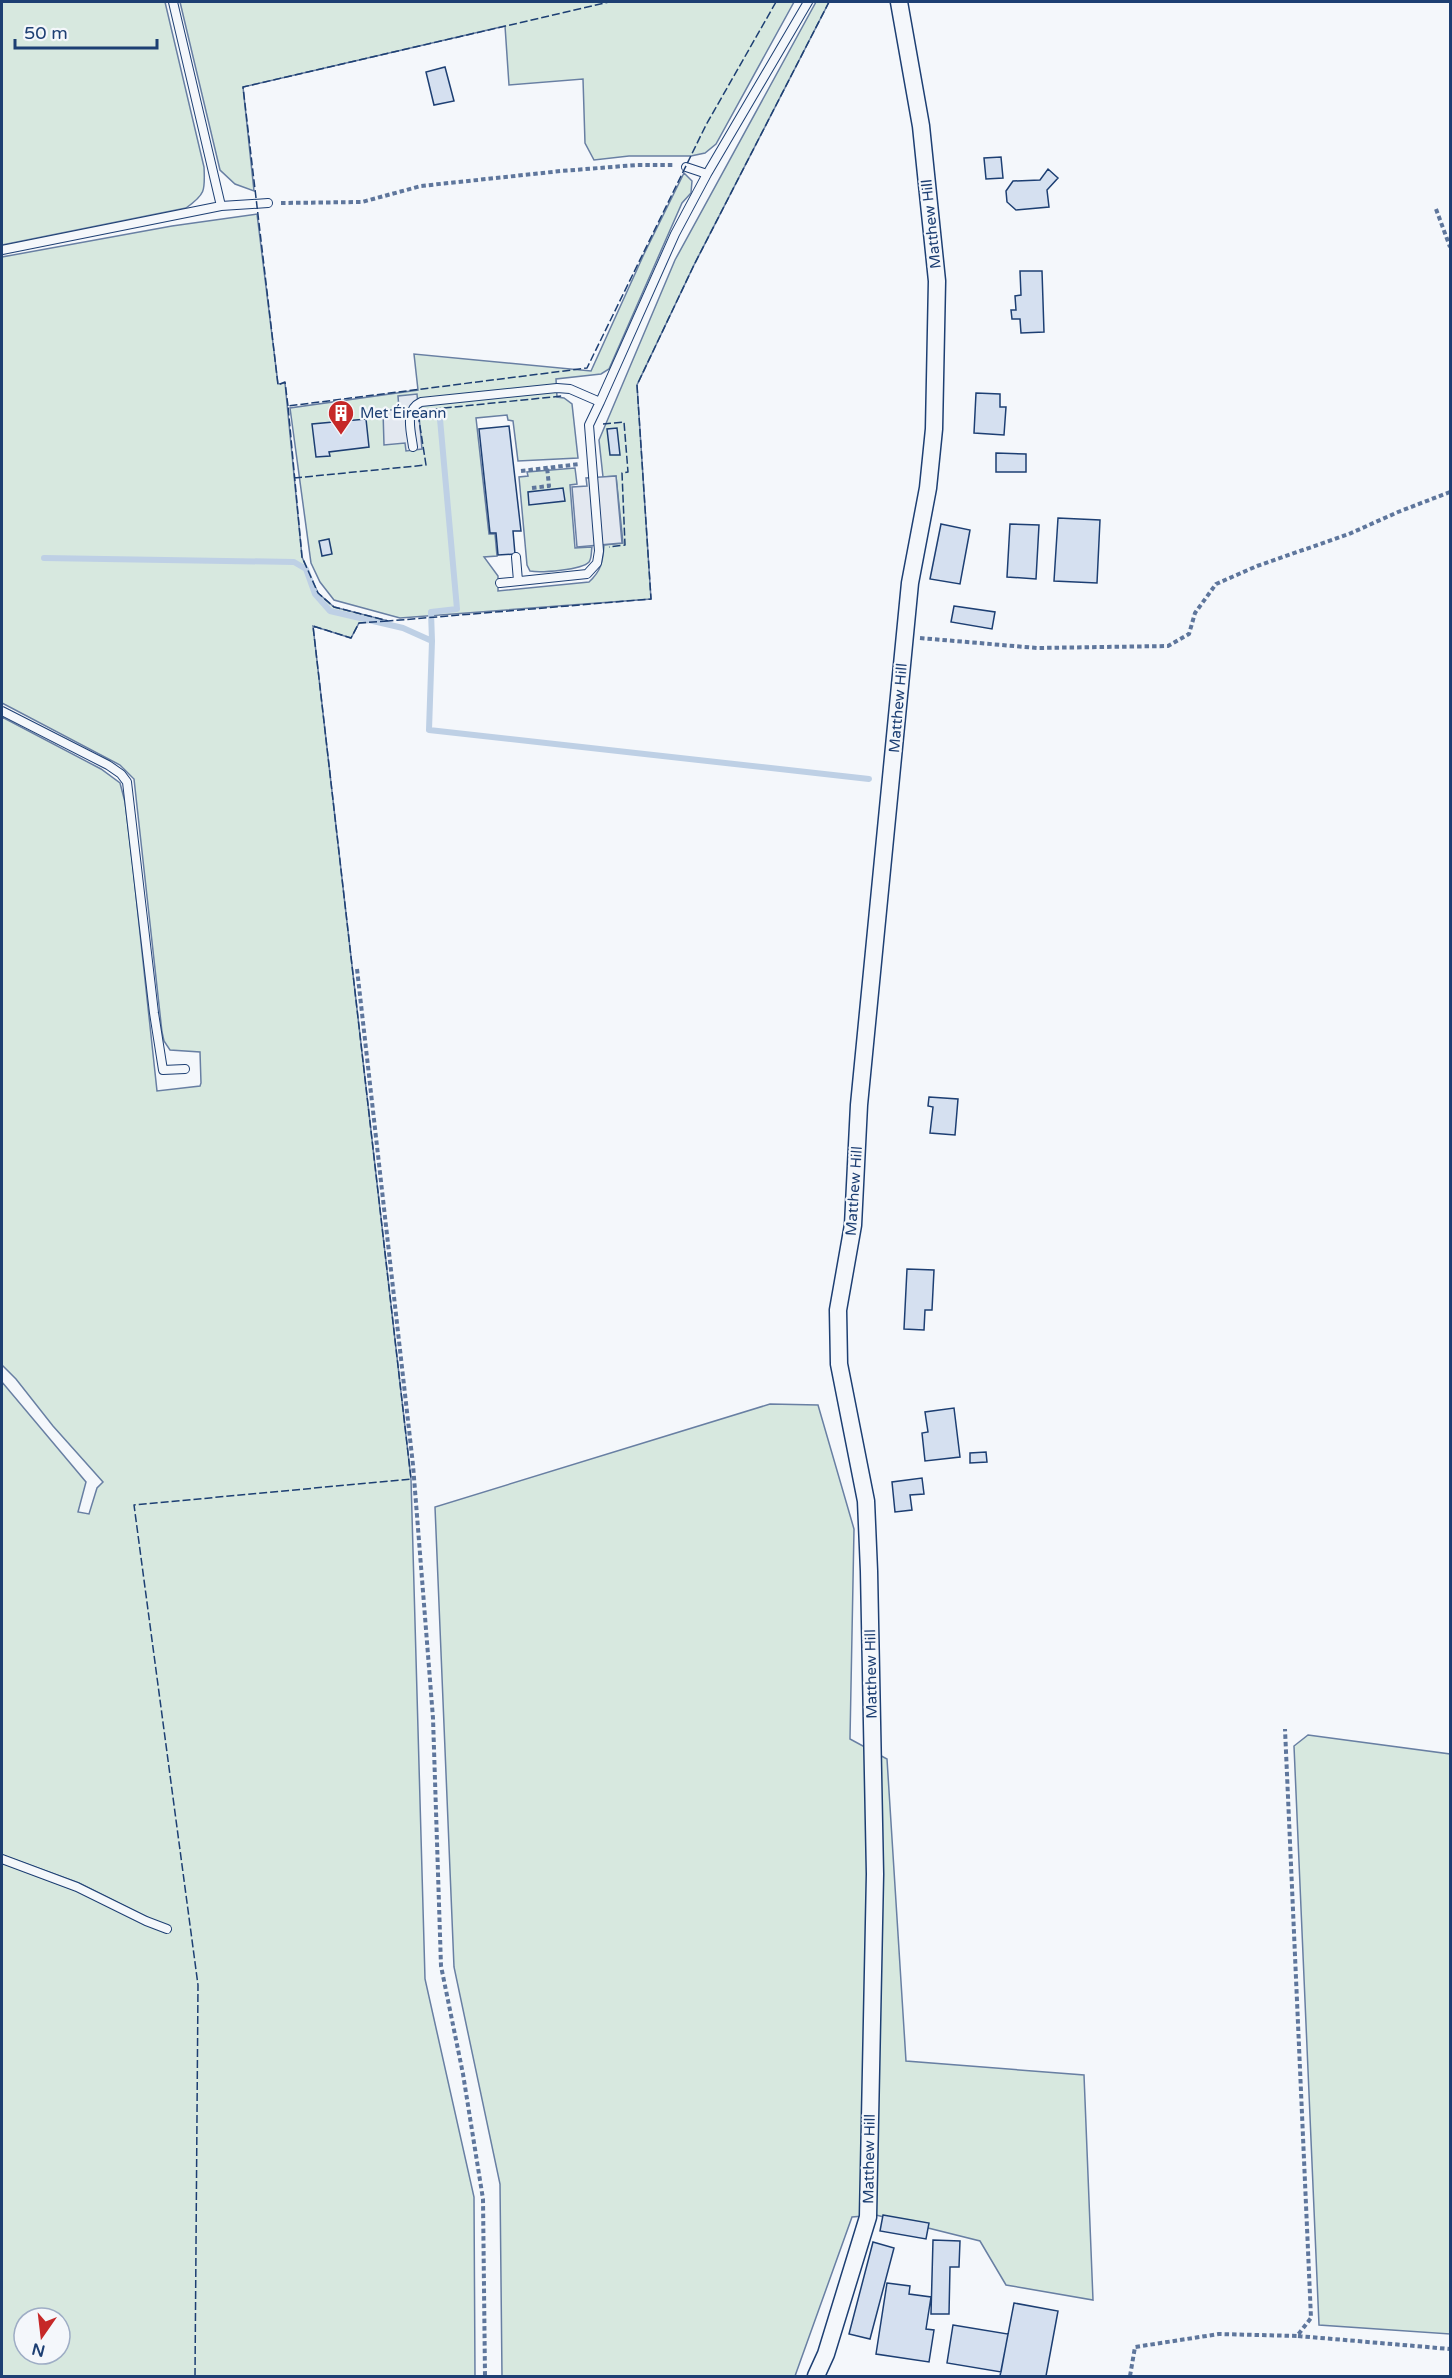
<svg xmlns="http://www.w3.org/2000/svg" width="1452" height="2378" viewBox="0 0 1452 2378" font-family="'Varela Round',sans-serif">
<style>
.green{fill:#d7e8df;stroke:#687fa3;stroke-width:1.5;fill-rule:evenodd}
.parking{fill:#e3e8f0;stroke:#687fa3;stroke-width:1.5}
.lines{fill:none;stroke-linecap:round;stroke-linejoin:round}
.stream{stroke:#bed0e5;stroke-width:6}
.building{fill:#d5e0f0;stroke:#1d3f73;stroke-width:1.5}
.service-casing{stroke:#1d3f73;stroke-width:10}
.minor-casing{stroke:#1d3f73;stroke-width:19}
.path{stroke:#5e769c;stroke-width:4;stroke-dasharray:4.5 3;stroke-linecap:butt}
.service{stroke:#f4f7fb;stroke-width:8}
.minor{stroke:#f4f7fb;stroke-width:16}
.fence{stroke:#1d3f73;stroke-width:1.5;stroke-dasharray:8 3;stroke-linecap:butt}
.labels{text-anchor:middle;stroke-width:4.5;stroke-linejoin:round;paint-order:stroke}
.street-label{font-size:15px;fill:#1d3f73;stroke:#f4f7fb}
.poi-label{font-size:15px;fill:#1d3f73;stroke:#f4f7fb;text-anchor:start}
</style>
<rect width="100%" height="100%" fill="#f4f7fb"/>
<path class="green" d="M2 2H165L204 167C205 190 206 194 186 208L2 245Z
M180 2H794L716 144 705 153 691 156H629L594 160 585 143 583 79 509 85 505 26 243 87 254 191 235 184 220 170Z
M816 2H829L694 265 637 385 651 599 400 618 334 600 320 582 311 563 290 408 418 390 414 354 591 371 644 254 684 173 692 181 691 193 682 203 609 369 601 374 556 379 557 397 564 398 572 404 578 458 518 461 513 421 508 420 507 415 476 418 489 534H495L497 556 484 557 498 576V591L589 582C601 571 603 562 604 545L623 543 616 476 603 477 599 440 675 260Z
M257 214 278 384 285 383 302 557 318 593 334 607 388 621 359 623 351 638 313 626 411 1479 425 1979 474 2197 475 2376H2V1863L149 1918 79 1883 2 1855V1382L86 1482 78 1512 89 1514 97 1488 103 1482 53 1426 16 1379 2 1365V717L101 769 120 783 125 802 133 868 157 1091 200 1086 201 1083 200 1052 170 1050 164 1041 162 1032 134 779 120 765 2 703V257L172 226ZM24 2318H60V2354H24Z
M575 468 577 484 570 485 575 548 592 547C591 552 592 558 589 562 582 570 540 573 530 571L527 565 519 477 528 476 527 472Z
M770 1404 818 1405 854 1529 850 1739 887 1759 906 2061 1084 2075 1093 2300 1006 2285 980 2241 876 2215 852 2217 795 2376H502L500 2184 454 1967 435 1507Z
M1308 1735 1450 1754V2334L1319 2325 1294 1746Z"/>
<path class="parking" d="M417 394 422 449 406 451 405 443 384 445 383 411 399 409 398 396Z
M616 476 622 543 577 547 572 487 587 486 586 478Z"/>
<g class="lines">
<path class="stream" d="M44 558 294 562 306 569 315 594 330 611 403 628 432 641 431 612 457 609 440 419
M432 641 429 730 869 779"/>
</g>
<path class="building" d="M445 67 454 101 434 105 426 72Z
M1001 157 1003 178 986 179 984 158Z
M1048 169 1058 178 1047 190 1049 207 1016 210 1007 202 1006 191 1013 181 1040 180Z
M1020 271H1042L1044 332 1021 333 1020 319H1012L1011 310H1016L1015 296 1021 295Z
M976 393 1000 394V407H1006L1004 435 974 433Z
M366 419 369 447 329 452 330 456 316 457 312 424Z
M509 426 521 531H513L515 554 498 555 496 533H490L479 429Z
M617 428 620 455H610L607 429Z
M996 453 1026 454V472H996Z
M563 488 565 501 529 505 528 492Z
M1058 518 1100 520 1097 583 1054 581Z
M941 524 970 530 960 584 930 579Z
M1010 524 1039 525 1036 579 1007 577Z
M329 539 332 554 322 556 319 541Z
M954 606 995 612 992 629 951 622Z
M929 1097 958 1099 955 1135 930 1133 933 1107 928 1106Z
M907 1269 934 1270 932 1310H925L924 1330 904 1329Z
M954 1408 960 1457 925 1461 922 1433 928 1432 925 1412Z
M986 1452 987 1462 970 1463V1453Z
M922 1478 924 1494 910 1495 912 1510 895 1512 892 1482Z
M883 2215 929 2223 926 2239 880 2231Z
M933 2240 960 2241 959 2267H950L949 2314H931Z
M873 2242 894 2248 870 2339 849 2334Z
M887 2283 910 2286 909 2294 931 2297 926 2329 934 2330 929 2362 876 2354Z
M1014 2303 1058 2311 1046 2376H1000Z
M953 2325 1008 2334 1001 2372 947 2363Z"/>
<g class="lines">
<g class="service-casing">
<path id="service" d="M173 2 221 206
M686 167 707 174
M2 250 221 206 268 203
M600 402 675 234 707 174 808 2
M413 447C411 431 404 410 421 402L557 388 570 389 600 402 589 425 599 551 597 563 587 574 500 583
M516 557 518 581
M2 711 108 765 121 774 127 782 154 1013 163 1070 185 1069
M2 1859 77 1887 146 1921 167 1929"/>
</g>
<g class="minor-casing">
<path id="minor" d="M816 2376 826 2354 868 2217 875 1874 869 1571 866 1501 839 1364 838 1310 853 1225 859 1105 910 583 928 488 934 429 937 281 921 126 899 2"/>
</g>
<path class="path" d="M281 203 362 202 421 186 561 171 637 165H675
M1436 209 1450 247
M521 471 580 464
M532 488 549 486 547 467
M920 638 1037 648 1168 646 1189 634 1195 613 1216 584 1257 566 1349 534 1398 512 1450 492
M357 969 413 1465 433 1718 441 1966 463 2074 483 2199 485 2376
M1298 2336 1450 2349
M1130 2376 1135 2347 1219 2334 1297 2336 1311 2318 1285 1729"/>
<use href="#service" class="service"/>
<use href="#minor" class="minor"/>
<path class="fence" d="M776 2 706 125 587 368 288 406 302 557 318 593 334 607 388 621 651 599 637 385 694 265 829 2
M288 406 285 382 278 385 243 87 609 2
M603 424 624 422 628 472 622 473 625 545 609 547
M294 478 426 465 419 420 421 414 425 410 562 396
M195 2376 198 1985 134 1505 411 1479 313 626 351 638 359 623 388 621"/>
</g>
<defs>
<g id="building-pin" transform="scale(1.35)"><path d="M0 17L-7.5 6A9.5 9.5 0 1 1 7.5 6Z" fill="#c62828" stroke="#f4f7fb"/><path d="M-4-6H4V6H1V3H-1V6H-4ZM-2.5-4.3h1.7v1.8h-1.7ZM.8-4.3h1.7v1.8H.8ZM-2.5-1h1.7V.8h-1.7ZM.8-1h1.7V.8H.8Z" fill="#fff"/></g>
</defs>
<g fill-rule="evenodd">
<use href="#building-pin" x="341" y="413"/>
</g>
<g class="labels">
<g class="street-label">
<text transform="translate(931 224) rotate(-96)" y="5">Matthew Hill</text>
<text transform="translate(898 708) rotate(-85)" y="5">Matthew Hill</text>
<text transform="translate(854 1191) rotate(-86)" y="5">Matthew Hill</text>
<text transform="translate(871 1674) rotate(-91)" y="5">Matthew Hill</text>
<text transform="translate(869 2159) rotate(-89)" y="5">Matthew Hill</text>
</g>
<g class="poi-label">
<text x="360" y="418">Met Éireann</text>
</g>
</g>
<rect width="1452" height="2378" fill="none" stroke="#1d3f73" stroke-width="6"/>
<g transform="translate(42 2336) rotate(194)"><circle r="28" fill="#f4f7fb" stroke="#9eadc5" stroke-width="1.5"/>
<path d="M0-4.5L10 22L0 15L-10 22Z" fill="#c62828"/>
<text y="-9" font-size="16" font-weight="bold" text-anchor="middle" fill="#1d3f73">N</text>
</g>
<path d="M15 39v9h142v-9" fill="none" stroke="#1d3f73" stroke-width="3"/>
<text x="24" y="39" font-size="18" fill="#1d3f73" stroke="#f4f7fb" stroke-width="4.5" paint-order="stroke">50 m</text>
</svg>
